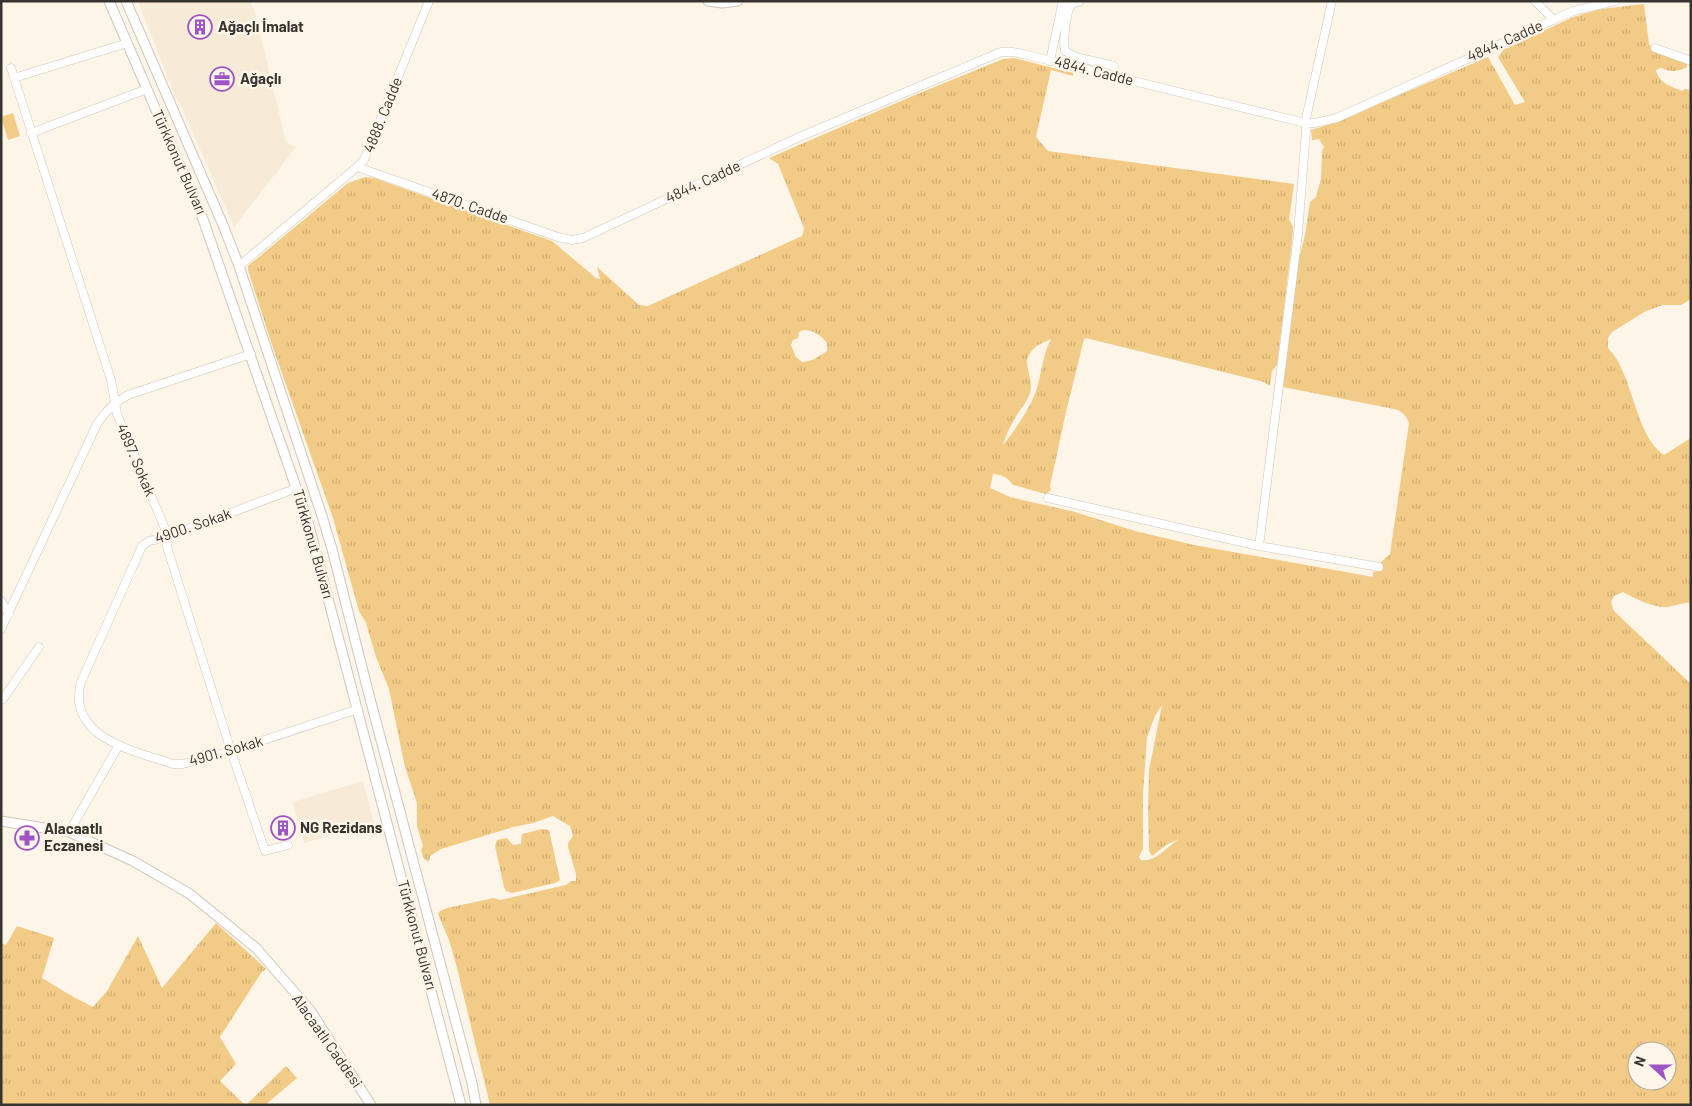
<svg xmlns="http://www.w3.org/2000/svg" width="1692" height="1106" viewBox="0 0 1692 1106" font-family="Barlow,sans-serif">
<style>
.built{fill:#f7ebd7}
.grass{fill:url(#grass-tufts);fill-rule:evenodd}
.pitch{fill:#f2cb86}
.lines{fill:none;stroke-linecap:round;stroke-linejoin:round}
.minor-casing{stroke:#cfc7ba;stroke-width:9}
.tertiary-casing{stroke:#cfc7ba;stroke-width:11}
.minor{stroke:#fff;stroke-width:8}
.tertiary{stroke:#fff;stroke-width:9}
.labels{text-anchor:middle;stroke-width:5;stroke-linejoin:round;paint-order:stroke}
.poi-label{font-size:15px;font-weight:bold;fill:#37342f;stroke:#fdf5e8;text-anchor:start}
.street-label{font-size:15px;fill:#37342f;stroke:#fdf5e8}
</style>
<defs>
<pattern id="grass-tufts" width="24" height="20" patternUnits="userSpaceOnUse" patternTransform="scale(1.25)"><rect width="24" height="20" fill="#f2cb86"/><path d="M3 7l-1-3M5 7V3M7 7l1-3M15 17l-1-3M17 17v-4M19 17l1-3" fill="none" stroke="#d0af74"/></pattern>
</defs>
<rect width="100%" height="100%" fill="#fdf5e8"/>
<path class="built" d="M138 1H250L255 12 286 142 296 147 234 227 182 108 176 99Z
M363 781 374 823 304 843 293 802Z"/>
<path class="grass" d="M1644 4 1649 44 1653 50 1687 61V67C1677 72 1671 72 1661 68L1656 70C1659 84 1671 86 1682 91L1685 89 1691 90V299L1681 305H1663L1646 311 1612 332 1608 338V348C1634 374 1634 435 1664 455L1691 438V603C1682 602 1674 607 1666 607 1651 607 1636 599 1623 592L1614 596 1611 602 1614 611 1691 684V1105H490L456 964 449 940 438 914 440 911 447 908 494 898 500 900 566 885 571 881H576V874L568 847V843L573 836 570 826 553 816 533 823 513 827 441 849 430 856 429 862 424 859 421 850 423 846 417 826V803L405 767 389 689 376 657 366 623 359 611 333 518 272 345 248 270V266L348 183 365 177 374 178 552 241 596 278 600 279 597 267 639 305 648 306 802 236 804 228 778 164 769 158 915 95 1003 59 1014 58 1073 73V76L1051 70 1036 137 1048 151 1294 184 1289 219 1293 227 1292 242 1277 365 1272 371 1270 386 1264 382 1086 338 1084 339 1066 412 1050 486 1051 490 1046 494 1013 485C1007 477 1003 475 993 474L990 488 1010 497 1075 512 1135 531 1194 545 1373 577V572L1383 570 1381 562 1390 554 1409 423C1406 415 1402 411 1394 409L1283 387 1297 267 1305 235 1310 202 1316 197 1321 179 1322 151 1324 147 1319 139 1312 140 1311 130 1334 123 1488 57 1515 105 1525 102 1498 57 1503 50 1573 17 1601 9ZM804 330C815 331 821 335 827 343V351C818 357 813 361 802 362L796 357 791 345 793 340 798 338 799 332ZM1051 339C1042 356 1042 374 1036 391 1029 410 1015 430 1003 445 1006 434 1012 423 1018 413 1022 407 1028 400 1030 393 1034 379 1023 365 1029 355 1035 345 1042 343 1051 339ZM1162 705 1149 770 1148 808 1149 851 1152 856 1166 845 1179 839C1169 846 1154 863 1141 860L1139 857 1143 849V794L1147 737 1155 716ZM1637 1051H1667V1081H1637Z
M542 829 549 830 560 880 555 883 512 893 506 891 504 887 495 846 497 840 507 838 513 845 521 844 522 834Z
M216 923 266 969 261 973 220 1037 236 1064 220 1081 245 1105H1V943L6 945 17 926 54 938 42 978 70 995 93 1007 107 991 138 936 162 988Z
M286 1066 297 1078 265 1105H246Z"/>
<path class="pitch" d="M13 113 20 136 8 140 1 117Z"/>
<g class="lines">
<g class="minor-casing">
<path id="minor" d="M1080 1C1078 2 1074 3 1072 4 1066 9 1063 43 1065 51L1076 57 1114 66
M1535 1 1554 20
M1655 48 1691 61
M1050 61 1062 5 1064 1
M11 68 111 380 117 414 166 531 167 547 231 751 265 851 288 845
M14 78 127 43
M31 133 147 89
M357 167 558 237 572 240 583 238 797 138 1001 52H1013L1023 54 1305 123H1315L1337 118 1573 11 1615 1
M239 266 357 167 364 160 429 1
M297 488 166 537 149 541 142 546 81 682C66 738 135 751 173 764H183L231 751 358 709
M1048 498 1259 546 1379 567
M1259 546 1298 234 1306 130 1305 123 1332 1
M1 601 9 614
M1 629 97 424C106 411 114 403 128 395L251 354
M3 699 39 647
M69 832 119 745"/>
</g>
<g class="tertiary-casing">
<path id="tertiary" d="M109 1 203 219 308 522 461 1105
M126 1 223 225 239 266 322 516 332 549 368 691 472 1083 476 1105
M708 1 722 3 738 1
M1 821 69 832 133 861 190 894 256 948 310 1010 371 1105"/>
</g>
<use href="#minor" class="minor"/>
<use href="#tertiary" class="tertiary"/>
</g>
<defs>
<g id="building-ring" transform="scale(1.25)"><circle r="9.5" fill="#fdf5e8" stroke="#9f54c6" stroke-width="1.5"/><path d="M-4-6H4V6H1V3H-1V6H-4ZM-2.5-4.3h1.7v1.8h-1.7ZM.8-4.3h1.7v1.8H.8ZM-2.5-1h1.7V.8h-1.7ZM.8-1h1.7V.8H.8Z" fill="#9f54c6"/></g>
<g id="office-ring" transform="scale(1.25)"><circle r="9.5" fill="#fdf5e8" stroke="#9f54c6" stroke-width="1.5"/><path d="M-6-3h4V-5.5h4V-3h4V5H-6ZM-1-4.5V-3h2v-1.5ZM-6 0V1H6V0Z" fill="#9f54c6"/></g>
<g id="pharmacy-ring" transform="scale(1.25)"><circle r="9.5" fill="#fdf5e8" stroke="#9f54c6" stroke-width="1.5"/><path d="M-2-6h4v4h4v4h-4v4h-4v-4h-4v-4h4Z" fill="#9f54c6"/></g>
</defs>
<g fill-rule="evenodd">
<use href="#building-ring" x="200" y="27"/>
<use href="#office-ring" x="222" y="79"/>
<use href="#building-ring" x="283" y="828"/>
<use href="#pharmacy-ring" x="27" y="838"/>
</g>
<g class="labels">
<g class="poi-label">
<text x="218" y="32">Ağaçlı İmalat</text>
<text x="240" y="84">Ağaçlı</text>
<text x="300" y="833">NG Rezidans</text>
<text x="44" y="834">Alacaatlı<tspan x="44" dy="17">Eczanesi</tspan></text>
</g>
<g class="street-label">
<text transform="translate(1505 41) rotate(-24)" y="5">4844. Cadde</text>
<text transform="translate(1094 71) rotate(14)" y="5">4844. Cadde</text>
<text transform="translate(383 115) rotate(-68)" y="5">4888. Cadde</text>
<text transform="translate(179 162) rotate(66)" y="5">Türkkonut Bulvarı</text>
<text transform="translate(703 182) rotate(-25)" y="5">4844. Cadde</text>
<text transform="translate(470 206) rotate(19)" y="5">4870. Cadde</text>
<text transform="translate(136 460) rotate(67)" y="5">4897. Sokak</text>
<text transform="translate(193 526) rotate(-19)" y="5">4900. Sokak</text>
<text transform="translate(313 544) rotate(74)" y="5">Türkkonut Bulvarı</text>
<text transform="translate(226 751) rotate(-16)" y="5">4901. Sokak</text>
<text transform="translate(417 935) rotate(75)" y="5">Türkkonut Bulvarı</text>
<text transform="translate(327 1041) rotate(55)" y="5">Alacaatlı Caddesi</text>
</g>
</g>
<rect width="1692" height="1106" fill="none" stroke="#37342f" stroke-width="5"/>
<g transform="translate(1652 1066) rotate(291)"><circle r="24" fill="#fdf5e8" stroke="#aea89e"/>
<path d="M0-4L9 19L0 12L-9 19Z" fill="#9f54c6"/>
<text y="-8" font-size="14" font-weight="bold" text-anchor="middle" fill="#37342f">N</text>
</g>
</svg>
